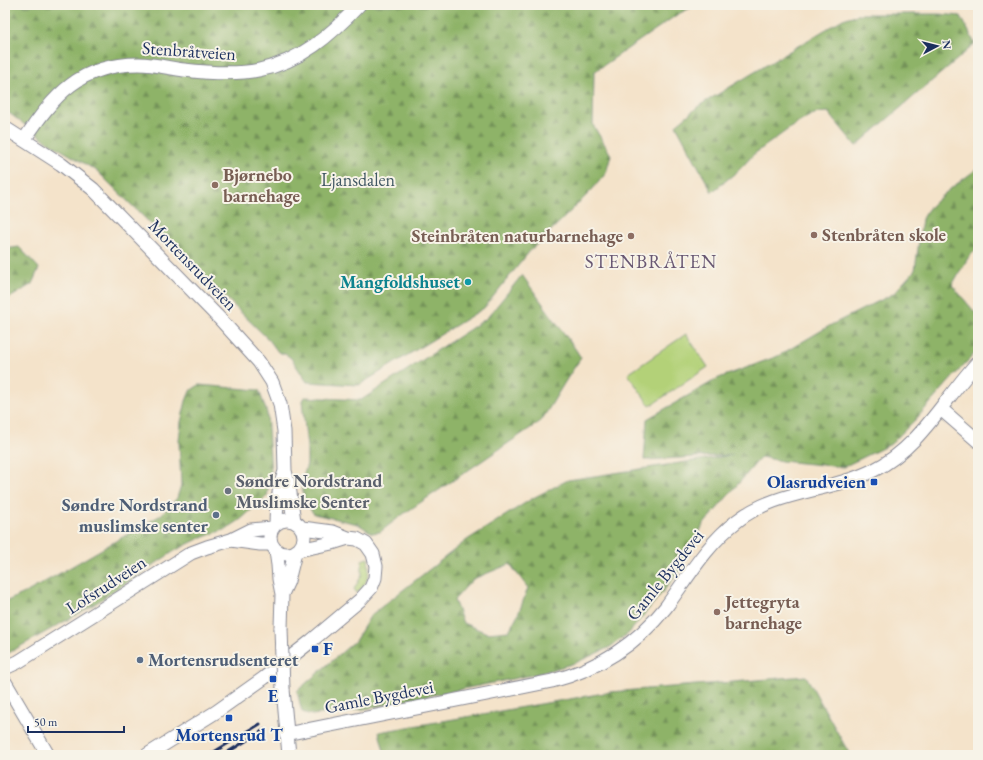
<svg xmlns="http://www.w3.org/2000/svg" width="983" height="760" viewBox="0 0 983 760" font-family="'EB Garamond',serif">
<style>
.grass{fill:url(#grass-tufts);stroke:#67806b}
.forest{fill:url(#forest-firs);stroke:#547163;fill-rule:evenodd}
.garden{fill:#b3d178;stroke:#67806b}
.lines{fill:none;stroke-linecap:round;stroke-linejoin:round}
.minor-casing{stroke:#888994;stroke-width:15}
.minor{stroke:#fff;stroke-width:13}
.rail{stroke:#1b2f5e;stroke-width:3}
.minor-bridge-casing{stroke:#888994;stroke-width:15;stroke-linecap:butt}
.minor-bridge{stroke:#fff;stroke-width:13}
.education-dot{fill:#8d6e63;stroke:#f7f3e8;stroke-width:1.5}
.culture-dot{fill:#0f9aa8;stroke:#f7f3e8;stroke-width:1.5}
.transit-dot{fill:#1a4fb4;stroke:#f7f3e8;stroke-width:1.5}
.worship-dot{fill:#6b7280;stroke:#f7f3e8;stroke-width:1.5}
.service-dot{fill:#5c6f8a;stroke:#f7f3e8;stroke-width:1.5}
.labels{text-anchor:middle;stroke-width:4;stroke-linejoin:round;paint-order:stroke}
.street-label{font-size:18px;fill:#1b2f5e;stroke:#f7f3e8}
.education-label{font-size:18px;font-weight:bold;fill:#785e54;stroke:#f7f3e8;text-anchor:start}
.park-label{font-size:18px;fill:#415864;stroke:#f7f3e8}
.culture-label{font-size:18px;font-weight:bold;fill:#0d838f;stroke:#f7f3e8;text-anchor:end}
.worship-label{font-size:18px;font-weight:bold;fill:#5b616d;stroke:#f7f3e8;text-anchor:start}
.transit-label{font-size:18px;font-weight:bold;fill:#164399;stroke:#f7f3e8}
.service-label{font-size:18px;font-weight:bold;fill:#4e5e75;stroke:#f7f3e8;text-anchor:end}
.neighbourhood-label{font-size:19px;letter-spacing:1px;fill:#695873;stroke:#f7f3e8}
</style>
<defs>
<pattern id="grass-tufts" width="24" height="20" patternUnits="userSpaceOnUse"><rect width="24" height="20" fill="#b3d178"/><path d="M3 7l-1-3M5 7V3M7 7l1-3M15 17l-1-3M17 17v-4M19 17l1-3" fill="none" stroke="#99b46a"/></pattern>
<pattern id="forest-firs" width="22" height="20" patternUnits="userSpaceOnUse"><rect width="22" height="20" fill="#8eb368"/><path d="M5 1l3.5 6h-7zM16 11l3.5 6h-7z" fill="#739259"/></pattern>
</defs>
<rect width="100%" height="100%" fill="#f7f3e8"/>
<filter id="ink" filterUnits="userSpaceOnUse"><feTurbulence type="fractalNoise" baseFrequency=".025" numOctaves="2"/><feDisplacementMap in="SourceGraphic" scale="8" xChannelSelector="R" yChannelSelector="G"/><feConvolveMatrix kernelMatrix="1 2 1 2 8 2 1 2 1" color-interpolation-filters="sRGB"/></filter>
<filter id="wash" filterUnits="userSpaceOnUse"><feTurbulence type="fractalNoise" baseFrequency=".012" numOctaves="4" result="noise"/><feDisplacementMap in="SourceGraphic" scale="16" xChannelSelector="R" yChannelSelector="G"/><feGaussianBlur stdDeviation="0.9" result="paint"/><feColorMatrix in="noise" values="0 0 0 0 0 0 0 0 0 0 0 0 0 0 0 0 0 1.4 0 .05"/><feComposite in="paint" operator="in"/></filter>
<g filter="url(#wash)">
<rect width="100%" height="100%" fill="#f4e3ca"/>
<path class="grass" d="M368 558C370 574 369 581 357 593L354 589 362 575V560Z"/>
<path class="forest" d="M5 5H697L678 14 594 72 593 125 611 155 606 173 591 191 529 252 484 308 359 385 307 382 291 358 287 355 278 352 270 341 97 171 48 142 5 110Z
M862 14H939L961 16 975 44 856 146 828 112 818 113 811 115 790 128 754 154 739 170 712 192 676 125 700 105 843 19 852 16Z
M978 168V247L968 258 952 285 978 316V350L962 367 916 419 891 444 843 467 781 461 761 457 703 525 679 572 629 633 610 647 575 663 537 674 364 709 312 715 302 712 297 691 355 641 371 615 467 540 533 498 568 480 733 455 644 460 647 419 719 378 778 356 831 325 893 294 915 270 922 219C929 202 963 180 978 168ZM510 564 528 588 519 612 509 631 487 633 463 623 454 600 473 579Z
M19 247 39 268 32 284 13 296 5 299V249Z
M522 275 576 350 581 358C566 378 555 400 541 421L402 515 380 532 372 533 358 524 314 514 305 503 301 484 307 464V447L302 401 304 397 361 400 487 318Z
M199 385 259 390 267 413 271 473 267 496 240 520 226 529 198 539 176 550 90 607 5 655V602L29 591 161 515 177 498 181 485 179 441 181 422 186 401 190 391Z
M806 676 850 755H385L379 732 610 692Z"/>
<path class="garden" d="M686 334 708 367 650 406 628 374Z"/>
</g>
<g filter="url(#ink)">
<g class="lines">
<g class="minor-casing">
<path id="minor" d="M5 128 61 164 93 189 220 319 259 362 272 382 280 404 284 431 285 471 289 486 294 521
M24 140C54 95 80 64 139 64 154 64 169 68 184 70 209 73 235 75 259 70 300 62 332 34 359 5
M941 409 978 441
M270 537a17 17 0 1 1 34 0a17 17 0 1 1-34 0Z
M276 524C276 505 279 488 285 471
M231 540 260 544H271
M299 550 332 543 348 538
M276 551 278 565 279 579 282 594 281 628
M282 594 288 581 295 553
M5 668 18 662 191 553 207 547 231 540 251 530 272 528
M5 682 48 755
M283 689 289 755
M286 734 552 681C598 669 636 645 666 607 688 577 707 544 737 521 776 490 831 492 874 470 920 447 944 399 978 362
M147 755 216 712 264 678 310 642 360 600 371 588 375 578 376 566 373 554 366 544 357 539 348 538 333 532 302 528"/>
</g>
<use href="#minor" class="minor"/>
<path class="rail" d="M209 755 260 724
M223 755 264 730"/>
<g class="minor-bridge-casing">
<path id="minor-bridge" d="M281 628 283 689"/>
</g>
<use href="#minor-bridge" class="minor-bridge"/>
</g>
</g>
<g class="education-dot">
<circle cx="215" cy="185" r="4"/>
<circle cx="814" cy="235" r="4"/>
<circle cx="631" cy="236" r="4"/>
<circle cx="717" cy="612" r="4"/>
</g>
<circle class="culture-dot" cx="468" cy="282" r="4"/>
<g class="transit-dot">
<rect x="870" y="478" width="8" height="8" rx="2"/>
<rect x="311" y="645" width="8" height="8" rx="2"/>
<rect x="269" y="675" width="8" height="8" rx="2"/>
<rect x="225" y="714" width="8" height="8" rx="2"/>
</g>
<circle class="worship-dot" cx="228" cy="491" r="4"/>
<g class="service-dot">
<circle cx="216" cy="515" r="4"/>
<circle cx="140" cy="660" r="4"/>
</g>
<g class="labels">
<g class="street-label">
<text transform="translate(189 51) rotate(4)" y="6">Stenbråtveien</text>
<text transform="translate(193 265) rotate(46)" y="6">Mortensrudveien</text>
<text transform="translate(665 575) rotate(-51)" y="6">Gamle Bygdevei</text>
<text transform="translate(106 585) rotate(-33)" y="6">Lofsrudveien</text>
<text transform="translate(379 697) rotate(-11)" y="6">Gamle Bygdevei</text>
</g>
<g class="education-label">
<text x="223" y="181">Bjørnebo<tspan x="223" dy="21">barnehage</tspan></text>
<text x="822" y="241">Stenbråten skole</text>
<text x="623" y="242" text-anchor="end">Steinbråten naturbarnehage</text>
<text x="725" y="608">Jettegryta<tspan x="725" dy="21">barnehage</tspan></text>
</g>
<g class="park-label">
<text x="358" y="186">Ljansdalen</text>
</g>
<g class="culture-label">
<text x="460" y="288">Mangfoldshuset</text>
</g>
<g class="worship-label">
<text x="236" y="487">Søndre Nordstrand<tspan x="236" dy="21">Muslimske Senter</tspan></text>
</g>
<g class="transit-label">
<text x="866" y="488" text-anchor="end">Olasrudveien</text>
<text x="323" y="655" text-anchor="start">F</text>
<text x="273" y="702">E</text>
<text x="229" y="741">Mortensrud T</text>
</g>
<g class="service-label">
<text x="208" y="511">Søndre Nordstrand<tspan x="208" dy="21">muslimske senter</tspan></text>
<text x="148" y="666" text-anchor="start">Mortensrudsenteret</text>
</g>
<g class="neighbourhood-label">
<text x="651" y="268">STENBRÅTEN</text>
</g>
</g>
<rect width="983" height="760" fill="none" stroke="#f7f3e8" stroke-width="20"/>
<g transform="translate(937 46) rotate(83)" stroke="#f7f3e8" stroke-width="3" paint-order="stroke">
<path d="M0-3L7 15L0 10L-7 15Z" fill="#1b2f5e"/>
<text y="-6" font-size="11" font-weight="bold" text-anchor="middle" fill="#1b2f5e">N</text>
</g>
<path d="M28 726v6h96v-6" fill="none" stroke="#1b2f5e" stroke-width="2"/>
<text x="34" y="726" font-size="12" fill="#1b2f5e" stroke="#f7f3e8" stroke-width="3" paint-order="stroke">50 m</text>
</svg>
